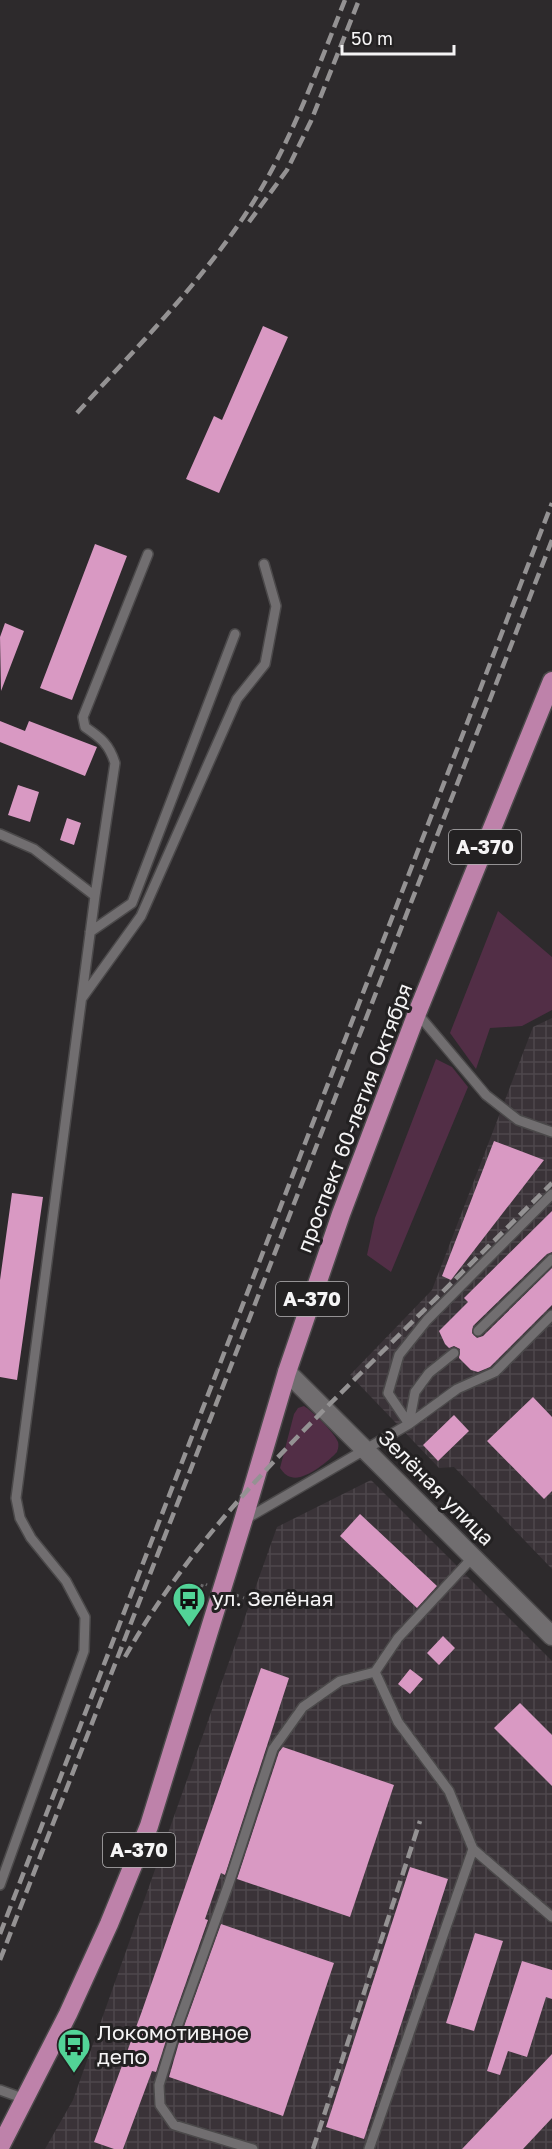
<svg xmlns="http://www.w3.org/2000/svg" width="552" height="2149" viewBox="0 0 552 2149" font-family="'Golos Text',sans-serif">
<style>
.industrial{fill:url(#industrial-grid)}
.grass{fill:#522e46}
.building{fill:#d999c3}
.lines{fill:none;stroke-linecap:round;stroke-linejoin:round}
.service-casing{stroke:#4b494a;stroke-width:12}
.minor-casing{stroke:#4b494a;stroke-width:21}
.trunk-casing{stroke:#4b494a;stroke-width:21}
.path{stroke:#6a686a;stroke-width:3;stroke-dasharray:3 4.5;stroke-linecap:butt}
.service{stroke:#716e70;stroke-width:9}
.minor{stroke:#716e70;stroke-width:18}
.trunk{stroke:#be82aa;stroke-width:18}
.rail{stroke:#949293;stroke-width:4.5;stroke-dasharray:12 6;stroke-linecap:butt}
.labels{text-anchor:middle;stroke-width:6;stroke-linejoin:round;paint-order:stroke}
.shield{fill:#232122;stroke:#b6b5b6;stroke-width:1.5}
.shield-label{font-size:20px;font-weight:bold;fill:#f5f4f5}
.street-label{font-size:21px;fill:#f5f4f5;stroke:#232122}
.poi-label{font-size:21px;fill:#f5f4f5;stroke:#232122;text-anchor:start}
</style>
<defs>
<pattern id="industrial-grid" width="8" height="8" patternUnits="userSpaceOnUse" patternTransform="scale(1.5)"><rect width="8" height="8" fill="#3a3338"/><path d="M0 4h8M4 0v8" fill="none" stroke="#4d474c"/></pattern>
</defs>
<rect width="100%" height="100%" fill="#2d2a2c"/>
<path class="industrial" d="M552 1018V1569L454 1467 439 1468 350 1375 432 1290 533 1027Z
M371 1480 552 1661V2149H45L73 2100 277 1527Z"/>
<path class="grass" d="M498 911 552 957V1010L522 1026 490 1028 476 1069 450 1033Z
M436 1059 452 1067 468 1087 391 1272 367 1255 375 1218Z
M304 1406C312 1411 335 1433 338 1442 339 1446 338 1449 337 1452 329 1461 303 1482 291 1477 286 1476 283 1472 280 1468L294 1414 298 1408Z"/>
<path class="building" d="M263 326 288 337 219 493 186 479 214 416 222 420Z
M95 544 127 556 72 700 40 688Z
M5 623 24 631 1 691 0 637Z
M0 721 25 731 29 721 97 747 85 776 0 742Z
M18 785 39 792 30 822 8 815Z
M67 818 81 823 74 845 60 840Z
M494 1141 544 1160 451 1280 442 1276Z
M12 1193 43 1197 17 1380 0 1377V1280Z
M552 1211V1252L547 1254 473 1326 472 1333 477 1338 483 1336 552 1268V1305L490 1367 478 1372 471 1370 459 1358 460 1349 454 1346 449 1348 445 1344 439 1331 468 1302 464 1298Z
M533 1397 552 1417V1491L544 1499 487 1441Z
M454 1415 469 1431 438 1461 423 1445Z
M360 1514 437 1586 417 1608 340 1536Z
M443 1636 455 1648 439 1665 427 1653Z
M261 1668 289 1678 225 1875 221 1873 205 1919 208 1920 170 2028 156 2072 152 2071 123 2149H114L94 2142 142 2011Z
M410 1669 423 1679 410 1694 398 1684Z
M520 1703 552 1735V1786L494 1728Z
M283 1747 394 1785 350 1917 237 1879 279 1752Z
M410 1867 448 1879 364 2139 326 2127Z
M221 1924 334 1963 283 2116 169 2077 182 2032Z
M475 1933 503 1941 474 2031 446 2023Z
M522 1961 552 1970V1999L546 1997 527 2057 508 2051 500 2075 487 2071Z
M552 2054V2118L523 2149H462Z"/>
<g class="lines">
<g class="service-casing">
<path id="service" d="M0 834 34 849 95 896 16 1498 20 1518 31 1538 66 1581 85 1617 84 1651 0 1885
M95 896 115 763C109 744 101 738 85 727L83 717 148 554
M90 932 132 903 235 634
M82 998 141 916 237 699 265 664 276 606 264 564
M417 1013 486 1095 518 1120 552 1132
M478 1331 552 1259
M409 1424 388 1393 399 1355 427 1320 552 1194
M409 1424 415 1392 429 1373 454 1353
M244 1520 409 1424 457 1389 495 1372 552 1315
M473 1557 398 1638 375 1672 398 1722 449 1791 473 1849 552 1917
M0 2090 25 2099
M253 2149 174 2125 160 2105 159 2085 176 2030 229 1883 273 1749 303 1707 340 1681 375 1672
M369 2149 473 1849"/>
</g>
<g class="minor-casing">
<path id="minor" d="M287 1372 552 1636"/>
</g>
<g class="trunk-casing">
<path id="trunk" d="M0 2147 68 2014 109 1924 149 1826 243 1521 287 1372 341 1214 417 1013 552 681"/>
</g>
<path class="path" d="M236 1595 244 1598
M188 1622 203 1583 207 1585"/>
<use href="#service" class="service"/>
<use href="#minor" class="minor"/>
<use href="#trunk" class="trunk"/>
<path class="rail" d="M249 222 287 170 311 121 359 0
M77 413C134 350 195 289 243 218 288 151 315 75 345 0
M125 1657C186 1548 274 1459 362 1372 425 1309 489 1246 552 1183
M0 1934 552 503
M0 1960 552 540
M313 2149 420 1821"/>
</g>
<defs>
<g id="bus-pin" transform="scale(1.725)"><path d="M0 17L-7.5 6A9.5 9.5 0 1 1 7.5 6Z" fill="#52d397" stroke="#232122"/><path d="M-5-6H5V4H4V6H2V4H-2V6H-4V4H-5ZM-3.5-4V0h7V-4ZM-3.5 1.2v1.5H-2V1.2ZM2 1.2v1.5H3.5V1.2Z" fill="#111"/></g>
</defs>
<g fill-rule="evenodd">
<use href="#bus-pin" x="189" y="1599"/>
<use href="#bus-pin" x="74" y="2045"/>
</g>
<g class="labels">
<g class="shield">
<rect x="449" y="830" width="72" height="34" rx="4.5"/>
<rect x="276" y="1282" width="72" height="34" rx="4.5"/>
<rect x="103" y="1833" width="72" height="34" rx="4.5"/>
</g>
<g class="shield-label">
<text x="485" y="854">А-370</text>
<text x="312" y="1306">А-370</text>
<text x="139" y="1857">А-370</text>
</g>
<g class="street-label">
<text transform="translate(355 1118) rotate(-69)" y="7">проспект 60-летия Октября</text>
<text transform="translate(436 1488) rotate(45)" y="7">Зелёная улица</text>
</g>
<g class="poi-label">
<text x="212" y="1606">ул. Зелёная</text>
<text x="97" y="2040">Локомотивное<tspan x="97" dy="24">депо</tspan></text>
</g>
</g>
<path d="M342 45v9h112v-9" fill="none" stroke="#f5f4f5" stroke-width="3"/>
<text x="351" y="45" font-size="18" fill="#f5f4f5" stroke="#232122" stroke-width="4.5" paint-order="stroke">50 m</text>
</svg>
